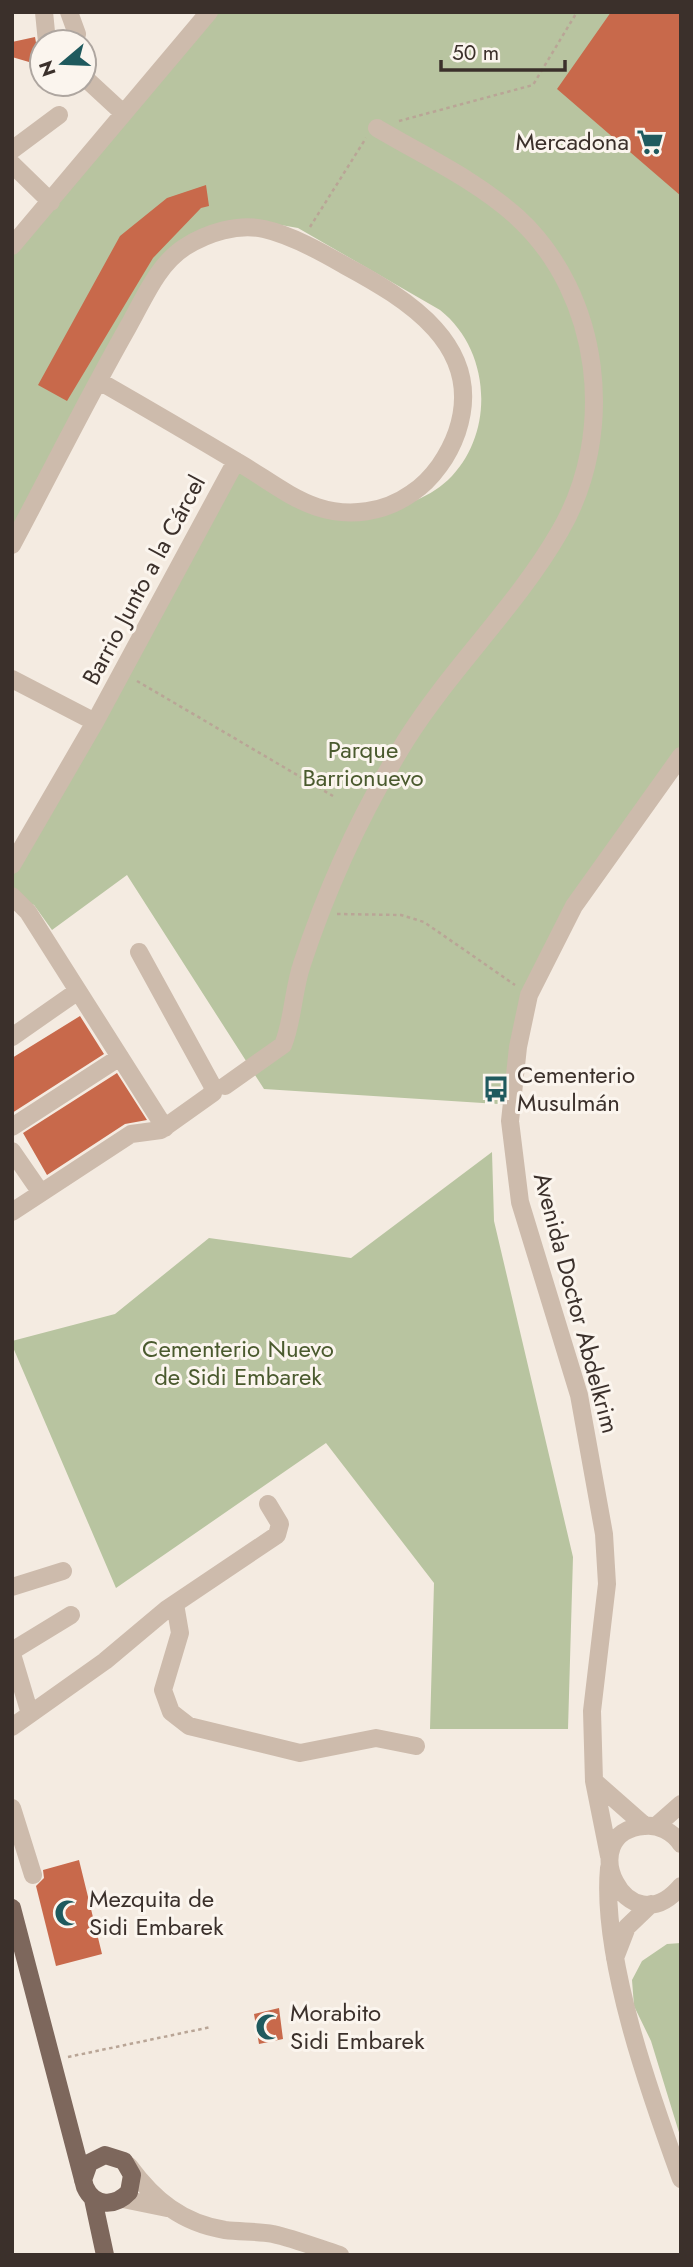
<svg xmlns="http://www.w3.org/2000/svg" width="693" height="2267" viewBox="0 0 693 2267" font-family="Jost,sans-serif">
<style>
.green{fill:#b8c4a0}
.building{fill:#c8694b}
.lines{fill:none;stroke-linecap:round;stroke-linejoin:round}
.path{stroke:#b9a596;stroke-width:2.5;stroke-dasharray:3.5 3.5;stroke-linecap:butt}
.minor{stroke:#cdbbac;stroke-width:18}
.major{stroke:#7d675c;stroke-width:18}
.labels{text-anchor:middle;stroke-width:6;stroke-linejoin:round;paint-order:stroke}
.poi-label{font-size:24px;fill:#3b302b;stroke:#fbf5ee;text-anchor:start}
.street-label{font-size:24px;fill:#3b302b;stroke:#fbf5ee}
.park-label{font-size:24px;fill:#4a5a2e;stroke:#fbf5ee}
</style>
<rect width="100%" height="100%" fill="#f4ebe1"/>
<path class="green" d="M203 12H681V757L538 971 512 1105 264 1089 127 875 52 930 34 905 12 896V873L243 459C273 476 325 510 359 510 391 511 424 502 448 480 496 434 491 350 440 310L298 228 258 221 182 245 12 547V238Z
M492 1152 494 1221 573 1557 568 1729H430L434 1583 326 1443 116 1588 12 1345V1341L115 1314 209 1238 351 1258Z
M681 1943V2139L651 2041 634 2006 632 1980 642 1961 667 1944Z"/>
<path class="building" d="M611 12H681V196L557 89Z
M35 37 37 48 29 62 12 57V42Z
M206 185 209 206 201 208 153 258 67 401 38 385 120 236 167 198Z
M80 1016 104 1054 12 1113V1058Z
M117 1073 147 1120 125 1124 47 1175 23 1133Z
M79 1860 102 1954 56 1966 36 1886 44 1878 43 1870Z
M279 2008 283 2039 259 2044 254 2014Z"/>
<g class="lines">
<path class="path" d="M399 121 533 85 577 12
M310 227 366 138
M137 681 333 796
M337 914 401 915 424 922 515 985
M68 2057 211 2027"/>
<path class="minor" d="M44 12 47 42
M69 12 77 34
M41 63 42 60
M84 77 123 113
M12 150 59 115
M12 164 51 202
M12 246 209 12
M12 545C51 472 87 399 128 327 144 299 157 265 185 247 207 233 238 223 264 229 291 235 320 251 344 265 407 299 486 346 457 432 449 455 433 479 412 493 385 512 350 518 317 507 290 498 265 478 241 464 194 436 146 408 99 381
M12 679 95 722
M12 865 95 722 236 461
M12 896 28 912 165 1128
M12 1037 78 991
M225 1086 283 1045C293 1021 293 990 302 964 328 885 362 811 406 740 452 667 517 606 560 531 617 433 602 295 517 217 476 180 424 156 377 128
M12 1127 120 1057
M12 1151 41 1193
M12 1212 131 1134 161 1130 213 1093 212 1085 139 952
M12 1587 63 1571
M175 1604 180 1633 163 1690 171 1712 189 1726 300 1753 376 1738 416 1746
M12 1651 71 1615
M12 1654 30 1714
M12 1727 105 1661 167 1609 277 1535 280 1524 268 1504
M594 1781 644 1825
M12 1808 33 1875
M656 1826 681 1804
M681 1844C673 1832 658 1824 644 1826 572 1832 627 1950 681 1886
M609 1856 594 1781 592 1711 607 1584 604 1534 579 1395 520 1202 510 1121 518 1047 529 995 574 906 681 756
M609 1868C601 1957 650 2094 681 2179
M615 1958 627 1927 651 1904
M129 2166C154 2200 182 2223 225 2230 241 2232 257 2231 273 2234 295 2239 318 2248 340 2255
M123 2199 167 2208"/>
<path class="major" d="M12 1908 85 2187C94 2207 115 2207 129 2192L132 2175 124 2161 105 2155 89 2163 83 2180
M93 2199 105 2255"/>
</g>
<defs>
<g id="supermarket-bare" transform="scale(2.1)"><path d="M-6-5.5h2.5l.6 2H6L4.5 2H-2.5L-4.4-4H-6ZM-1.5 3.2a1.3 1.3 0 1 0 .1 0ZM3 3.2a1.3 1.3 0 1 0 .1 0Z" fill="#1f5a5e" stroke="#fbf5ee" stroke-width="2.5" paint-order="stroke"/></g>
<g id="bus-bare" transform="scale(2.1)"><path d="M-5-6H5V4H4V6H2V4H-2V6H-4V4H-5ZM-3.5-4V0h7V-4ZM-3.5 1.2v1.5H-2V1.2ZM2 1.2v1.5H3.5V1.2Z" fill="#1f5a5e" stroke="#fbf5ee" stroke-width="2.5" paint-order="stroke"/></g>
<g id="mosque-bare" transform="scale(2.1)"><path d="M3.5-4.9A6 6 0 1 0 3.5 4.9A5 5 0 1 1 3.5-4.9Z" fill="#1f5a5e" stroke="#fbf5ee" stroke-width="2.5" paint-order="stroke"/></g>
</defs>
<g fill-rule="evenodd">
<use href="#supermarket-bare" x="650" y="142"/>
<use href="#bus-bare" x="496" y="1089"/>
<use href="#mosque-bare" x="68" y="1913"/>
<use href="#mosque-bare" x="269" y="2027"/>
</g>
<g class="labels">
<g class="poi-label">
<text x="629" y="150" text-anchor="end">Mercadona</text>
<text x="517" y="1083">Cementerio<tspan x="517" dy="28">Musulmán</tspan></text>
<text x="89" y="1907">Mezquita de<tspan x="89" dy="28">Sidi Embarek</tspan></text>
<text x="290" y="2021">Morabito<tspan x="290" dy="28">Sidi Embarek</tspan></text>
</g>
<g class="street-label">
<text transform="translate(144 580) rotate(-62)" y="8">Barrio Junto a la Cárcel</text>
<text transform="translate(576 1303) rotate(75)" y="8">Avenida Doctor Abdelkrim</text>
</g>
<g class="park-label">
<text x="363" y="758">Parque<tspan x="363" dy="28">Barrionuevo</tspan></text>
<text x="238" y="1357">Cementerio Nuevo<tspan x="238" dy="28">de Sidi Embarek</tspan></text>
</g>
</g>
<rect width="693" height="2267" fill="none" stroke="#3b302b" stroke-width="28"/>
<g transform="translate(63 63) rotate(251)"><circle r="33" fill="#fbf5ee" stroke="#aea6a0" stroke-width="2"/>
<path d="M0-5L12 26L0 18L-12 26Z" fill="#1f5a5e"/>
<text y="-10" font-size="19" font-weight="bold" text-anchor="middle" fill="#3b302b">N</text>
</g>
<path d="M441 60v10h124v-10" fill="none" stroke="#3b302b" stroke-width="3.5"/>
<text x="452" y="60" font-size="21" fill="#3b302b" stroke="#fbf5ee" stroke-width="5" paint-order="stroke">50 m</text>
</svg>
